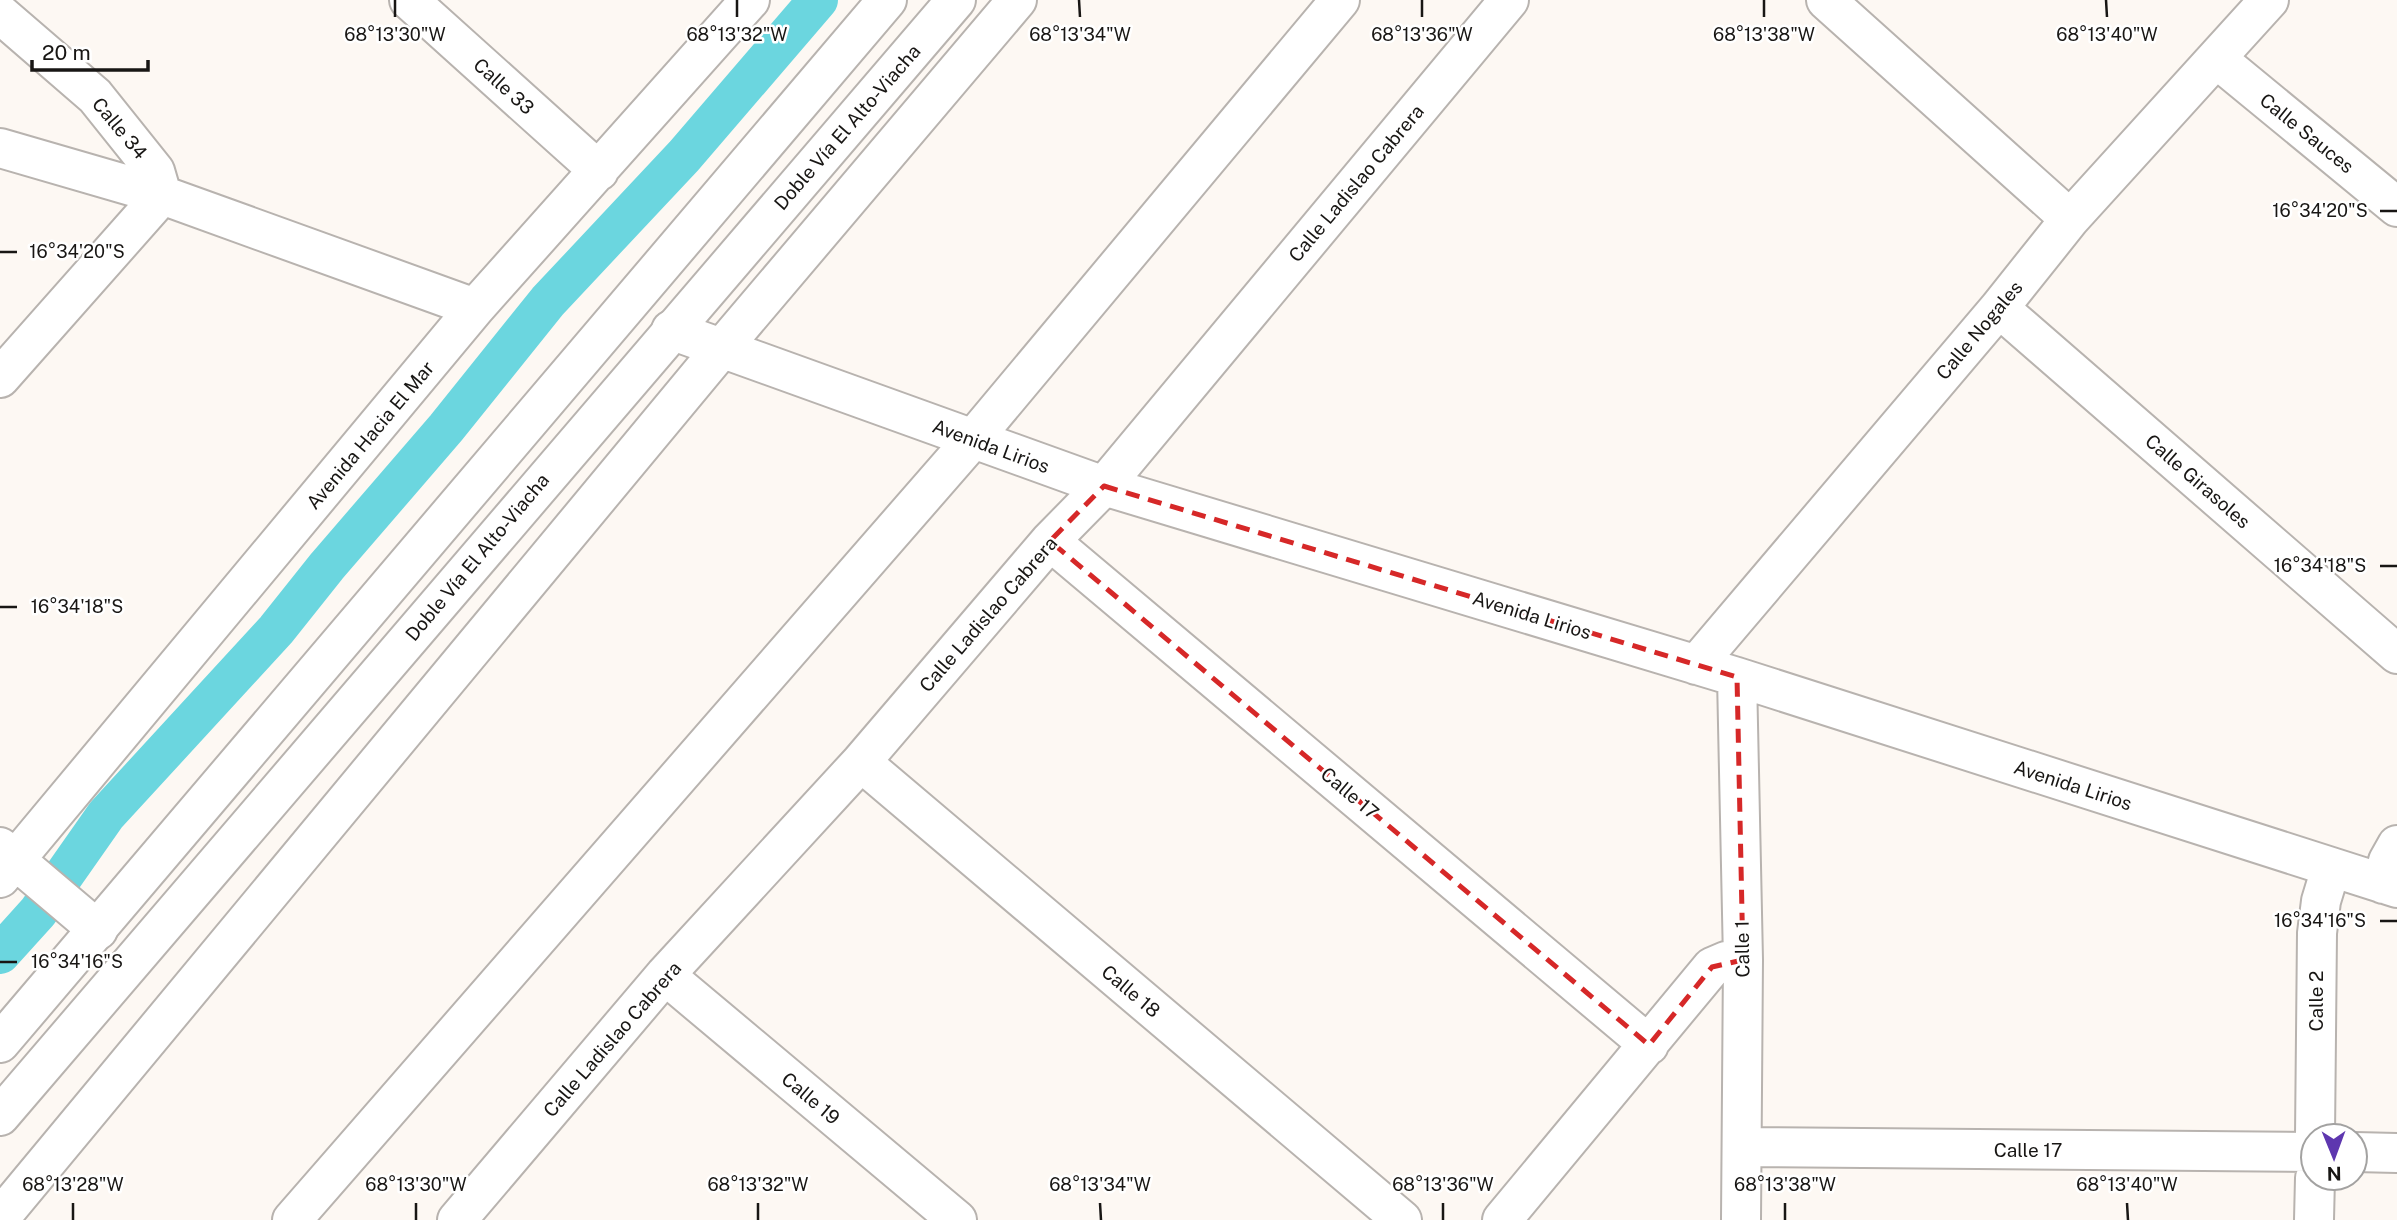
<svg xmlns="http://www.w3.org/2000/svg" width="2397" height="1220" viewBox="0 0 2397 1220" font-family="'Public Sans',sans-serif">
<style>
.lines{fill:none;stroke-linecap:round;stroke-linejoin:round}
.canal{stroke:#6bd6df;stroke-width:40}
.minor-casing{stroke:#b8b3af;stroke-width:42}
.highway-casing{stroke:#b8b3af;stroke-width:42}
.minor{stroke:#fff;stroke-width:38}
.highway{stroke:#fff;stroke-width:38}
.marked{fill:none;stroke:#d62828;stroke-width:5;stroke-dasharray:14 9;stroke-linejoin:round}
.ticks{fill:none;stroke:#181614;stroke-width:2.5}
.labels{text-anchor:middle;stroke-width:5;stroke-linejoin:round;paint-order:stroke}
.street-label{font-size:19px;fill:#181614;stroke:#fff}
.ticks-label{font-size:18px;text-anchor:middle;fill:#181614;stroke:#fff;stroke-width:5;stroke-linejoin:round;paint-order:stroke}
</style>
<rect width="100%" height="100%" fill="#fdf8f3"/>
<g class="lines">
<path class="canal" d="M0 954 38 912 106 815 276 630 327 566 446 428 548 301 684 156 818 0"/>
<g class="minor-casing">
<path id="minor" d="M409 0 599 171
M1826 0 2070 219
M0 14 95 96 155 171 162 195
M2217 59 2397 207
M0 148 162 195 475 308
M1999 308 2397 654
M671 330 1104 486 1737 677 2397 888
M0 378 162 195
M1050 541 1649 1045
M1696 665 1999 308 2070 219 2269 0
M1737 677 1743 960 1741 1220
M861 762 1402 1220
M0 847 98 930
M0 878 475 308 750 0
M2383 884 2388 861 2397 845
M665 975 957 1220
M2315 1136 2317 933 2321 901 2331 868
M1743 1147 2313 1152
M2355 1152 2397 1153
M0 1218 722 348 1017 0
M292 1220 973 439 1340 0
M457 1220 665 975 861 762 1050 541 1104 486 1509 0
M1502 1220 1712 967 1726 961 1743 960
M2314 1220 2315 1178"/>
</g>
<g class="highway-casing">
<path id="highway" d="M0 1043 887 0
M0 1116 956 0"/>
</g>
<use href="#minor" class="minor"/>
<use href="#highway" class="highway"/>
</g>
<path class="marked" d="M1104 486 1737 677 1743 960 1712 967 1649 1045 1050 541Z"/>
<path class="ticks" d="M395 0V17M737 0V17M1079 0 1080 17M1422 0V17M1764 0V17M2106 0 2107 17M2380 211H2397M0 252H17M2380 566H2397M0 607H17M2380 921H2397M0 962H17M73 1203V1220M416 1203V1220M758 1203V1220M1100 1203 1101 1220M1443 1203V1220M1785 1203V1220M2127 1203 2128 1220"/>
<g class="labels">
<g class="street-label">
<text transform="translate(504 86) rotate(42)" y="7">Calle 33</text>
<text transform="translate(847 127) rotate(-49)" y="7">Doble Vía El Alto-Viacha</text>
<text transform="translate(120 128) rotate(50)" y="7">Calle 34</text>
<text transform="translate(2307 133) rotate(39)" y="7">Calle Sauces</text>
<text transform="translate(1356 183) rotate(-50)" y="7">Calle Ladislao Cabrera</text>
<text transform="translate(1979 330) rotate(-50)" y="7">Calle Nogales</text>
<text transform="translate(370 435) rotate(-50)" y="7">Avenida Hacia El Mar</text>
<text transform="translate(991 446) rotate(20)" y="7">Avenida Lirios</text>
<text transform="translate(2198 481) rotate(41)" y="7">Calle Girasoles</text>
<text transform="translate(477 557) rotate(-50)" y="7">Doble Vía El Alto-Viacha</text>
<text transform="translate(988 614) rotate(-49)" y="7">Calle Ladislao Cabrera</text>
<text transform="translate(1532 615) rotate(17)" y="7">Avenida Lirios</text>
<text transform="translate(2073 785) rotate(18)" y="7">Avenida Lirios</text>
<text transform="translate(1350 793) rotate(40)" y="7">Calle 17</text>
<text transform="translate(1742 949) rotate(-91)" y="7">Calle 1</text>
<text transform="translate(1131 991) rotate(40)" y="7">Calle 18</text>
<text transform="translate(2316 1001) rotate(-90)" y="7">Calle 2</text>
<text transform="translate(612 1039) rotate(-49)" y="7">Calle Ladislao Cabrera</text>
<text transform="translate(811 1098) rotate(40)" y="7">Calle 19</text>
<text x="2028" y="1157">Calle 17</text>
</g>
</g>
<g class="ticks-label">
<text x="395" y="41">68°13'30"W</text>
<text x="737" y="41">68°13'32"W</text>
<text x="1080" y="41">68°13'34"W</text>
<text x="1422" y="41">68°13'36"W</text>
<text x="1764" y="41">68°13'38"W</text>
<text x="2107" y="41">68°13'40"W</text>
<text x="2320" y="217">16°34'20"S</text>
<text x="77" y="258">16°34'20"S</text>
<text x="2320" y="572">16°34'18"S</text>
<text x="77" y="613">16°34'18"S</text>
<text x="2320" y="927">16°34'16"S</text>
<text x="77" y="968">16°34'16"S</text>
<text x="73" y="1191">68°13'28"W</text>
<text x="416" y="1191">68°13'30"W</text>
<text x="758" y="1191">68°13'32"W</text>
<text x="1100" y="1191">68°13'34"W</text>
<text x="1443" y="1191">68°13'36"W</text>
<text x="1785" y="1191">68°13'38"W</text>
<text x="2127" y="1191">68°13'40"W</text>
</g>
<g transform="translate(2334 1157) rotate(179)"><circle r="33" fill="#ffffff" stroke="#a3a2a1" stroke-width="2"/>
<path d="M0-5L12 26L0 18L-12 26Z" fill="#5e37af"/>
<text y="-10" font-size="19" font-weight="bold" text-anchor="middle" fill="#181614">N</text>
</g>
<path d="M32 60v10h116v-10" fill="none" stroke="#181614" stroke-width="3.5"/>
<text x="42" y="60" font-size="21" fill="#181614" stroke="#ffffff" stroke-width="5" paint-order="stroke">20 m</text>
</svg>
